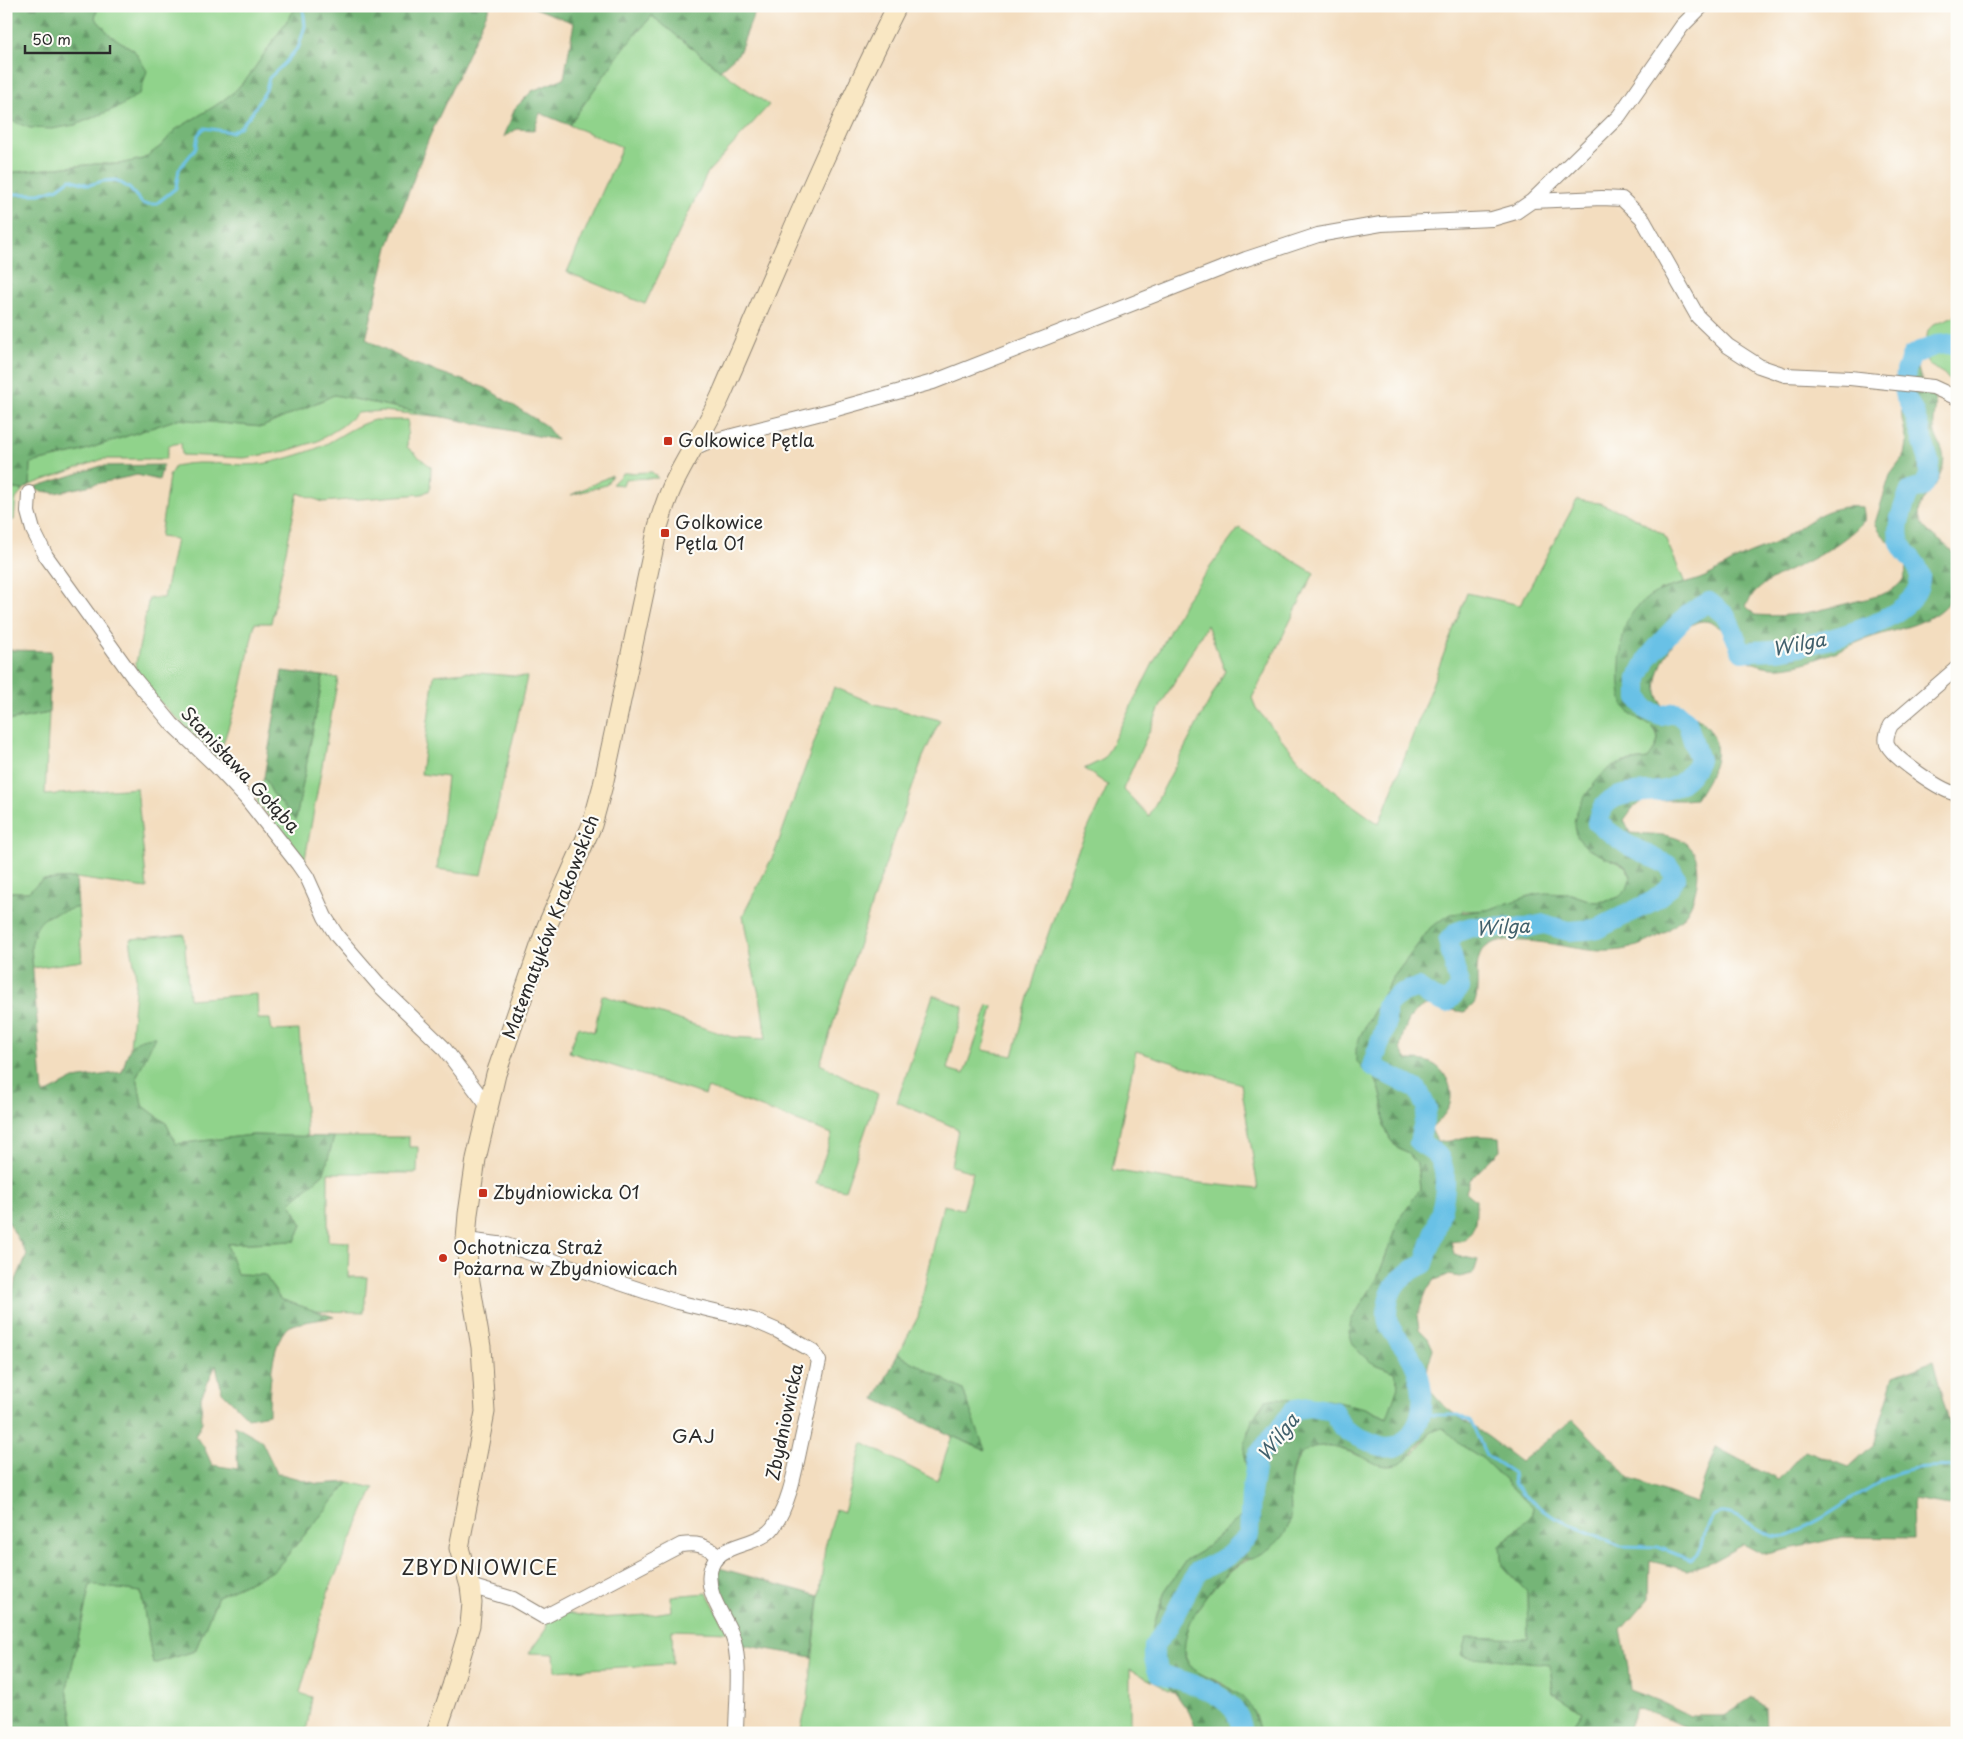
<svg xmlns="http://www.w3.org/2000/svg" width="1963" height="1739" viewBox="0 0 1963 1739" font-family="'Playpen Sans',sans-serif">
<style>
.grass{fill:#90d38b;stroke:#5e7f5b;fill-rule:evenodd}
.forest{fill:url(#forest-firs);stroke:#507051}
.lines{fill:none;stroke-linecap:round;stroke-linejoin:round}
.stream{stroke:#69c1e6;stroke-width:3}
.river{stroke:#69c1e6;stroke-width:20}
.street-casing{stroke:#8f8475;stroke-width:16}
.secondary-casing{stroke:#8f8475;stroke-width:21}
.street{stroke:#fff;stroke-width:14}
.secondary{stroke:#f9e7c3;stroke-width:19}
.poi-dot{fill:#c8321e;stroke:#fdfcf7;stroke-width:2}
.labels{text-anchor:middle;stroke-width:4.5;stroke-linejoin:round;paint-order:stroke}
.poi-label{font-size:18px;fill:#2b2b2b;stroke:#fdfcf7;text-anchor:start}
.street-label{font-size:18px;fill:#2b2b2b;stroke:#fdfcf7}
.water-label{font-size:19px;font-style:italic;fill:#41606c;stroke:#fdfcf7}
.neighbourhood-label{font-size:19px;letter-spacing:1px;fill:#2b2b2b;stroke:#fdfcf7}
.quarter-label{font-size:20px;letter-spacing:1px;fill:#2b2b2b;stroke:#fdfcf7}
</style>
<defs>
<pattern id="forest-firs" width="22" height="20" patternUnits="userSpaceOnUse" patternTransform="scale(1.25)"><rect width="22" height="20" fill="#74b577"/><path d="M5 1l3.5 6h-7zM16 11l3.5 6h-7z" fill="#5f9362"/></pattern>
</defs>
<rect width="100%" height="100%" fill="#fdfcf7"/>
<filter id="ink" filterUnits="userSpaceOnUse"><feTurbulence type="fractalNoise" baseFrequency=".02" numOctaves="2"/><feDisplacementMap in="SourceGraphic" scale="10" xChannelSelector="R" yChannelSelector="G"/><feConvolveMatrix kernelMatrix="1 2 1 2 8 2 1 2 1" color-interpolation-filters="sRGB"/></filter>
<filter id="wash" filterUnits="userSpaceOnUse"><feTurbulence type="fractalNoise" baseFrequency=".0096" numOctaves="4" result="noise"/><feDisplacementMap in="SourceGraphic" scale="20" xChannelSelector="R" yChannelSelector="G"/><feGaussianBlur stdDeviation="1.12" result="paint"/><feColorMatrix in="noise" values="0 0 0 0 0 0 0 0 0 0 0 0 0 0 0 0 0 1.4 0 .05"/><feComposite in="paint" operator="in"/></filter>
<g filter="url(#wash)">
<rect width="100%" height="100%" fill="#f3ddbf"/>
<path class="grass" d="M98 6H297L249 76 234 92 215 106 175 130 161 146 143 159 119 164H96L6 173V118L75 125 121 106 134 50 111 36 95 18Z
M652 16 720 70 769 105 708 172 645 304 567 272 622 147 569 125 623 49Z
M1957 315V389L1944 374 1929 365 1925 357V348L1928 330 1934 324Z
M334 395 444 417 382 411 357 413 342 426 318 441 286 451 244 458 182 455 181 443 169 445 166 459H103L30 485 31 463 79 452 178 419 262 427Z
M374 420H408L407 447 431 467 430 490 422 494 323 502 298 493 271 623H255L241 688 218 759 157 699 135 668 149 598H164L176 539 160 537 169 476 175 466C206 458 236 469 267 463 282 460 314 451 326 444 344 434 354 426 374 420Z
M652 472 658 478 625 479 623 485 612 484 623 473Z
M612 475 606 485 571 495Z
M6 488 23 490 16 499 14 520H6Z
M1577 500 1599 503 1630 515 1664 535 1685 583 1660 590 1631 714C1654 727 1668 733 1648 759L1623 762 1580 841 1589 849 1625 866 1631 877 1628 889 1619 897 1607 901 1594 902 1571 894 1487 910 1463 911 1431 927 1392 979 1360 1036 1364 1071 1375 1078 1380 1090 1383 1102 1384 1126 1390 1139 1397 1148 1409 1154 1417 1164 1420 1189 1399 1219 1378 1277 1351 1321 1371 1362 1394 1372 1399 1383 1388 1418 1365 1408 1327 1400 1303 1402 1278 1398 1266 1400 1259 1409 1248 1431 1244 1456 1249 1480 1250 1509 1200 1552 1186 1560 1165 1591 1157 1614 1149 1651 1158 1675 1175 1693 1130 1670V1733H815L801 1729 808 1698 825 1547 836 1509 844 1512 863 1443 937 1481 952 1436 984 1450 963 1390 898 1354 918 1317 943 1205 963 1209 973 1172 951 1166 958 1129 897 1102 933 995 964 1007 947 1069 964 1074 988 1005 993 1006 983 1050 1013 1056 1040 957 1076 855 1108 785 1084 769 1104 759 1185 601 1239 528 1314 573 1252 698 1256 708 1300 761 1337 794 1379 824 1467 593 1520 605ZM1207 625 1225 671 1149 816 1123 789 1162 703ZM1136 1051 1241 1084 1258 1189 1172 1180 1112 1170Z
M466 672 527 677 482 875 437 869 447 777 421 774 434 675Z
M323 676 338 678 305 859 257 802 264 777 273 794 296 819Z
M834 687 875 704 940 720 923 757 875 894 820 1064 878 1094 845 1190 816 1183 832 1134 708 1088 705 1095 569 1052 578 1027 594 1032 602 995 732 1037 766 1039 761 1002 751 962 743 915 775 852Z
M49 713 45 795 137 788 147 888 76 878 42 880 28 892H6V721Z
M78 907 82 961 33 968C31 951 28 930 43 918 50 913 69 909 78 907Z
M184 934 189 999 257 994 258 1019H270L272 1031 299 1030 307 1137 253 1135 176 1144 166 1123 142 1105 137 1076 154 1037 130 1048 136 977 130 939Z
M334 1137H409V1147H418L417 1173H328V1241L349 1242 348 1277H367L364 1312 315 1311 280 1299 265 1275 237 1274 227 1244 295 1241 302 1225 290 1203 324 1173Z
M1443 1427 1461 1445 1482 1458 1533 1508 1531 1516 1500 1546 1502 1566 1527 1592 1528 1639 1467 1638 1462 1655 1550 1664 1553 1693 1582 1712 1568 1733H1260C1258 1727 1257 1720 1255 1715 1252 1708 1232 1689 1225 1685 1212 1677 1192 1675 1186 1658 1175 1629 1215 1581 1237 1566 1243 1561 1256 1557 1260 1554 1266 1548 1287 1522 1290 1514 1292 1509 1290 1501 1290 1495 1289 1481 1293 1460 1306 1450 1324 1438 1360 1456 1377 1464L1414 1454 1430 1433Z
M349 1482 374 1488 328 1592 300 1693 312 1697 306 1733H75L67 1689 90 1585 141 1592 153 1664 195 1651 218 1596 275 1570Z
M707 1593 728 1632 672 1630 673 1664 555 1671 554 1654 529 1653 546 1629 548 1617 562 1612 599 1618 647 1615 672 1611 671 1596Z"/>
<path class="forest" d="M6 6H98L95 18 111 36 134 50 147 71 140 93 121 106 75 125 52 129 30 128 7 119Z
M297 6H490L429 138 388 247 366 339 409 362 486 388 546 426 557 440 334 395 262 427 178 419 79 452 31 463 30 485 23 490 6 488V173L96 164H119L143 159 161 146 175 130 215 106 234 92 249 76Z
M530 6H757L739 53 720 70 652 16 623 49 569 125 540 113 534 130 517 129 504 137 515 108 532 91 564 78 574 23Z
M1914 361C1919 367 1918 371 1921 378 1924 386 1933 392 1935 400 1937 408 1933 418 1934 427 1935 442 1947 449 1943 466 1941 474 1937 484 1932 490 1929 494 1924 497 1922 502 1909 532 1945 536 1956 558 1958 562 1957 571 1957 576 1957 584 1957 591 1952 598 1933 625 1898 628 1869 638 1835 650 1786 680 1750 661 1740 656 1739 649 1734 641 1728 633 1713 620 1703 621 1681 622 1659 662 1657 681 1655 689 1659 699 1662 706 1673 712 1684 713 1696 717 1702 720 1707 725 1710 730 1726 755 1709 777 1696 799L1683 800H1643L1632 809 1624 820 1630 833C1649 835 1681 831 1693 851 1701 865 1698 887 1692 902 1686 917 1675 926 1662 934 1611 966 1578 944 1526 941 1516 941 1505 939 1496 942 1467 951 1482 982 1475 1002 1473 1006 1468 1009 1465 1012 1453 1011 1441 1007 1429 1006 1410 1006 1402 1034 1400 1049L1407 1060C1415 1060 1424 1060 1431 1063 1447 1070 1455 1091 1449 1107 1445 1115 1437 1123 1431 1129L1437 1141C1448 1142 1451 1141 1461 1138 1474 1135 1487 1136 1499 1137L1500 1150 1470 1180 1466 1192 1476 1200C1476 1218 1477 1226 1465 1240L1451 1242 1454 1255 1478 1260 1474 1273 1460 1277 1448 1275 1435 1280 1427 1290 1417 1316 1419 1329 1428 1338 1433 1349C1430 1358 1427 1366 1427 1376 1427 1400 1461 1418 1478 1430 1493 1439 1507 1452 1521 1462L1573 1419 1631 1479 1696 1503 1716 1447 1778 1480 1805 1450 1849 1467 1874 1444 1894 1376 1933 1361 1950 1426 1957 1430V1496L1950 1505 1912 1499 1913 1538 1843 1537 1762 1555 1743 1545 1714 1561 1687 1570 1650 1561 1649 1598 1621 1630 1628 1667 1630 1690 1665 1703 1691 1716H1723L1751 1698 1766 1706 1767 1733H1698L1670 1720 1636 1708 1627 1733H1568L1582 1712 1553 1693 1550 1664 1462 1656 1467 1637 1528 1639 1527 1592 1502 1566 1500 1546 1531 1516 1533 1508 1482 1458 1461 1445 1443 1428C1438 1429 1433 1431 1429 1434 1416 1445 1410 1465 1389 1466 1377 1467 1365 1457 1354 1453 1340 1448 1320 1442 1307 1450 1280 1466 1296 1504 1288 1527 1283 1539 1270 1550 1258 1555 1254 1558 1249 1558 1244 1560 1217 1577 1180 1622 1185 1656 1189 1677 1232 1683 1247 1702 1254 1711 1257 1722 1260 1733H1198L1189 1712 1175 1693 1158 1675 1151 1664 1149 1651 1154 1625 1165 1591 1186 1560 1200 1552 1250 1509 1249 1480 1244 1456 1245 1443 1252 1420 1266 1400 1278 1398 1303 1402 1328 1400 1365 1408 1387 1418 1399 1383 1394 1372 1371 1362 1361 1354 1353 1344 1349 1333 1351 1321 1378 1277 1399 1219 1420 1189 1419 1176 1417 1164 1409 1154 1397 1148 1390 1139 1384 1126 1383 1102 1380 1090 1375 1078 1364 1071 1356 1060V1048L1360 1036 1392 979 1431 927 1451 914 1487 910 1535 894 1546 893 1571 894 1594 902 1607 901 1619 897 1627 889 1631 877C1630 874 1628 869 1626 867 1622 862 1611 860 1605 857 1569 842 1566 823 1588 792 1609 763 1613 764 1648 759 1678 720 1632 728 1623 703 1617 688 1620 644 1625 628 1628 615 1639 604 1650 596 1667 585 1688 585 1707 576 1718 571 1729 563 1740 558 1751 552 1763 549 1775 543 1806 525 1824 503 1863 507L1865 520C1848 538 1829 550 1808 561 1785 574 1758 581 1746 606L1755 615C1794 618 1816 611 1853 602 1872 597 1912 592 1905 562 1902 549 1888 543 1881 533 1879 530 1877 526 1875 523L1890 475 1905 455 1907 443 1902 419 1901 395 1908 371Z
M163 465 159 480 137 475 55 493 35 490V487L101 466Z
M6 643 8 650 51 651 49 713 6 721Z
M282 671 323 676 296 820 273 794 264 777Z
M76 878 78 907C49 916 37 913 31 947L43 1095 74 1079 122 1072C129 1051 128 1038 155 1037L137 1076 142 1105 166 1123 176 1144 253 1135 334 1137 324 1173 290 1203 302 1225 295 1241 227 1244 237 1274 265 1275 280 1299 334 1317C325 1319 293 1323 288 1327 271 1341 269 1393 269 1414L248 1418 222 1392 216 1365 201 1397 202 1422 195 1436 203 1445 212 1465 238 1469 235 1425 261 1440 277 1473 318 1484 349 1482 275 1570 218 1596 195 1651 153 1664 141 1592 90 1585 67 1689 75 1733H6V1319L15 1282 27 1255 6 1218V892H28L42 880Z
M898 1354 963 1390 985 1450 952 1436 875 1399Z
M716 1567 819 1596 812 1657 743 1645 730 1613 714 1589Z"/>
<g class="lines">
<path class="stream" d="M6 194H40L58 188 70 179 89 185 103 181 116 180 129 188 143 204H156L176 188 179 169 196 148 198 135 204 128 231 132 240 127 252 113 266 90 269 78 285 63 299 46 305 26 303 6
M1421 1415H1458L1471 1422 1486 1455 1513 1473 1514 1483 1522 1494 1555 1518 1621 1546 1658 1547 1691 1560C1694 1557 1697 1555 1699 1552 1706 1541 1704 1515 1720 1513 1739 1510 1765 1542 1783 1536 1824 1523 1855 1493 1893 1475 1911 1466 1937 1466 1957 1467"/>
<path class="river" d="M1242 1733C1241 1726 1238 1716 1234 1710 1218 1689 1183 1681 1159 1674L1154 1659V1646L1168 1627 1197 1572 1228 1556 1249 1535 1251 1494 1257 1456 1295 1409 1309 1407 1333 1411C1336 1416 1339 1423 1343 1428 1349 1434 1362 1438 1370 1442 1382 1447 1394 1452 1405 1441 1431 1416 1425 1376 1405 1348 1398 1338 1387 1328 1387 1315 1387 1287 1400 1275 1424 1264 1433 1234 1455 1189 1440 1159 1437 1152 1425 1146 1419 1142L1427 1109 1418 1090 1372 1066 1386 1025V1006C1396 995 1403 991 1418 988L1431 997 1446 1003 1460 988 1448 941 1457 932 1471 927 1525 928 1544 924 1568 931 1597 929 1653 901 1668 889 1676 877 1668 865 1626 844 1597 823C1604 787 1638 795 1665 790 1680 787 1693 774 1699 760L1687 722 1676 712 1661 716 1647 710 1638 698V678L1648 658 1665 638 1688 614 1709 602 1726 616 1742 652C1756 650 1770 651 1784 649 1819 643 1922 622 1920 575 1919 565 1909 557 1904 550 1891 532 1903 508 1910 491L1923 487 1929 476V461L1914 413 1904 394 1906 371 1912 355 1936 345 1957 343"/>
</g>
</g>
<g filter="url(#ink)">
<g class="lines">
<g class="street-casing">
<path id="street" d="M1532 201 1602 198 1622 199 1642 218 1698 317 1728 346 1759 366 1785 375 1850 378 1933 387 1957 398
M692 449 705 443 833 410 933 382 1246 259 1318 235 1381 224 1492 219 1516 212 1532 201 1619 116 1682 26 1702 6
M29 493 28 512 33 530 46 556 133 677 172 724 216 766 246 798 298 864 307 877 325 917 337 936 381 987 443 1047 487 1105
M1957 668 1891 725C1888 731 1885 737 1887 744 1893 758 1941 791 1957 794
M466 1240 506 1245 677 1302 753 1320 778 1331 813 1351 819 1361C813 1389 807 1416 801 1443 795 1470 790 1502 774 1526 759 1549 715 1540 710 1572 706 1594 724 1615 732 1635 742 1659 736 1706 736 1733
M470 1586 513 1599 544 1617 681 1545C697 1543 705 1545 718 1555"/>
</g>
<g class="secondary-casing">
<path id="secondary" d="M436 1733 452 1686 470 1625 472 1603 470 1586 459 1548 485 1412 481 1347 469 1276 466 1240 468 1214 476 1159 496 1074 547 926 592 825 603 785 658 527C662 513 667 498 673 485 688 453 709 424 723 391 779 262 833 132 897 6"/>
</g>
<use href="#street" class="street"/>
<use href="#secondary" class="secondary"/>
</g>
</g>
<g class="poi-dot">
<rect x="663" y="436" width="10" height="10" rx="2.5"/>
<rect x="660" y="528" width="10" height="10" rx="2.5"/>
<rect x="478" y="1188" width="10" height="10" rx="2.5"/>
<circle cx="443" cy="1258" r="5"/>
</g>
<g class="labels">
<g class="poi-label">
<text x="678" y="447">Golkowice Pętla</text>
<text x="675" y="529">Golkowice<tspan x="675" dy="21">Pętla 01</tspan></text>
<text x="493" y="1199">Zbydniowicka 01</text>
<text x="453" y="1254">Ochotnicza Straż<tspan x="453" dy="21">Pożarna w Zbydniowicach</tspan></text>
</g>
<g class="street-label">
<text transform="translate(240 770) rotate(47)" y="6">Stanisława Gołąba</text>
<text transform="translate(551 927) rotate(-69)" y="6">Matematyków Krakowskich</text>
<text transform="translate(785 1422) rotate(-78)" y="6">Zbydniowicka</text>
</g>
<g class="water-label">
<text transform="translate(1799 644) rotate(-11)" y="7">Wilga</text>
<text transform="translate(1503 927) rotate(-3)" y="7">Wilga</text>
<text transform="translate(1278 1437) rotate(-52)" y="7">Wilga</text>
</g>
<g class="neighbourhood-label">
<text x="694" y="1443">GAJ</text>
</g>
<g class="quarter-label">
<text x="480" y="1575">ZBYDNIOWICE</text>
</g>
</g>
<rect width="1963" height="1739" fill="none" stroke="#fdfcf7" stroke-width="25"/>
<path d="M25 45v8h85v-8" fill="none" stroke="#2b2b2b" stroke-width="2.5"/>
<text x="32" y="45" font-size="15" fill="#2b2b2b" stroke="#fdfcf7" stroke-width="4" paint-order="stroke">50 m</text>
</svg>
